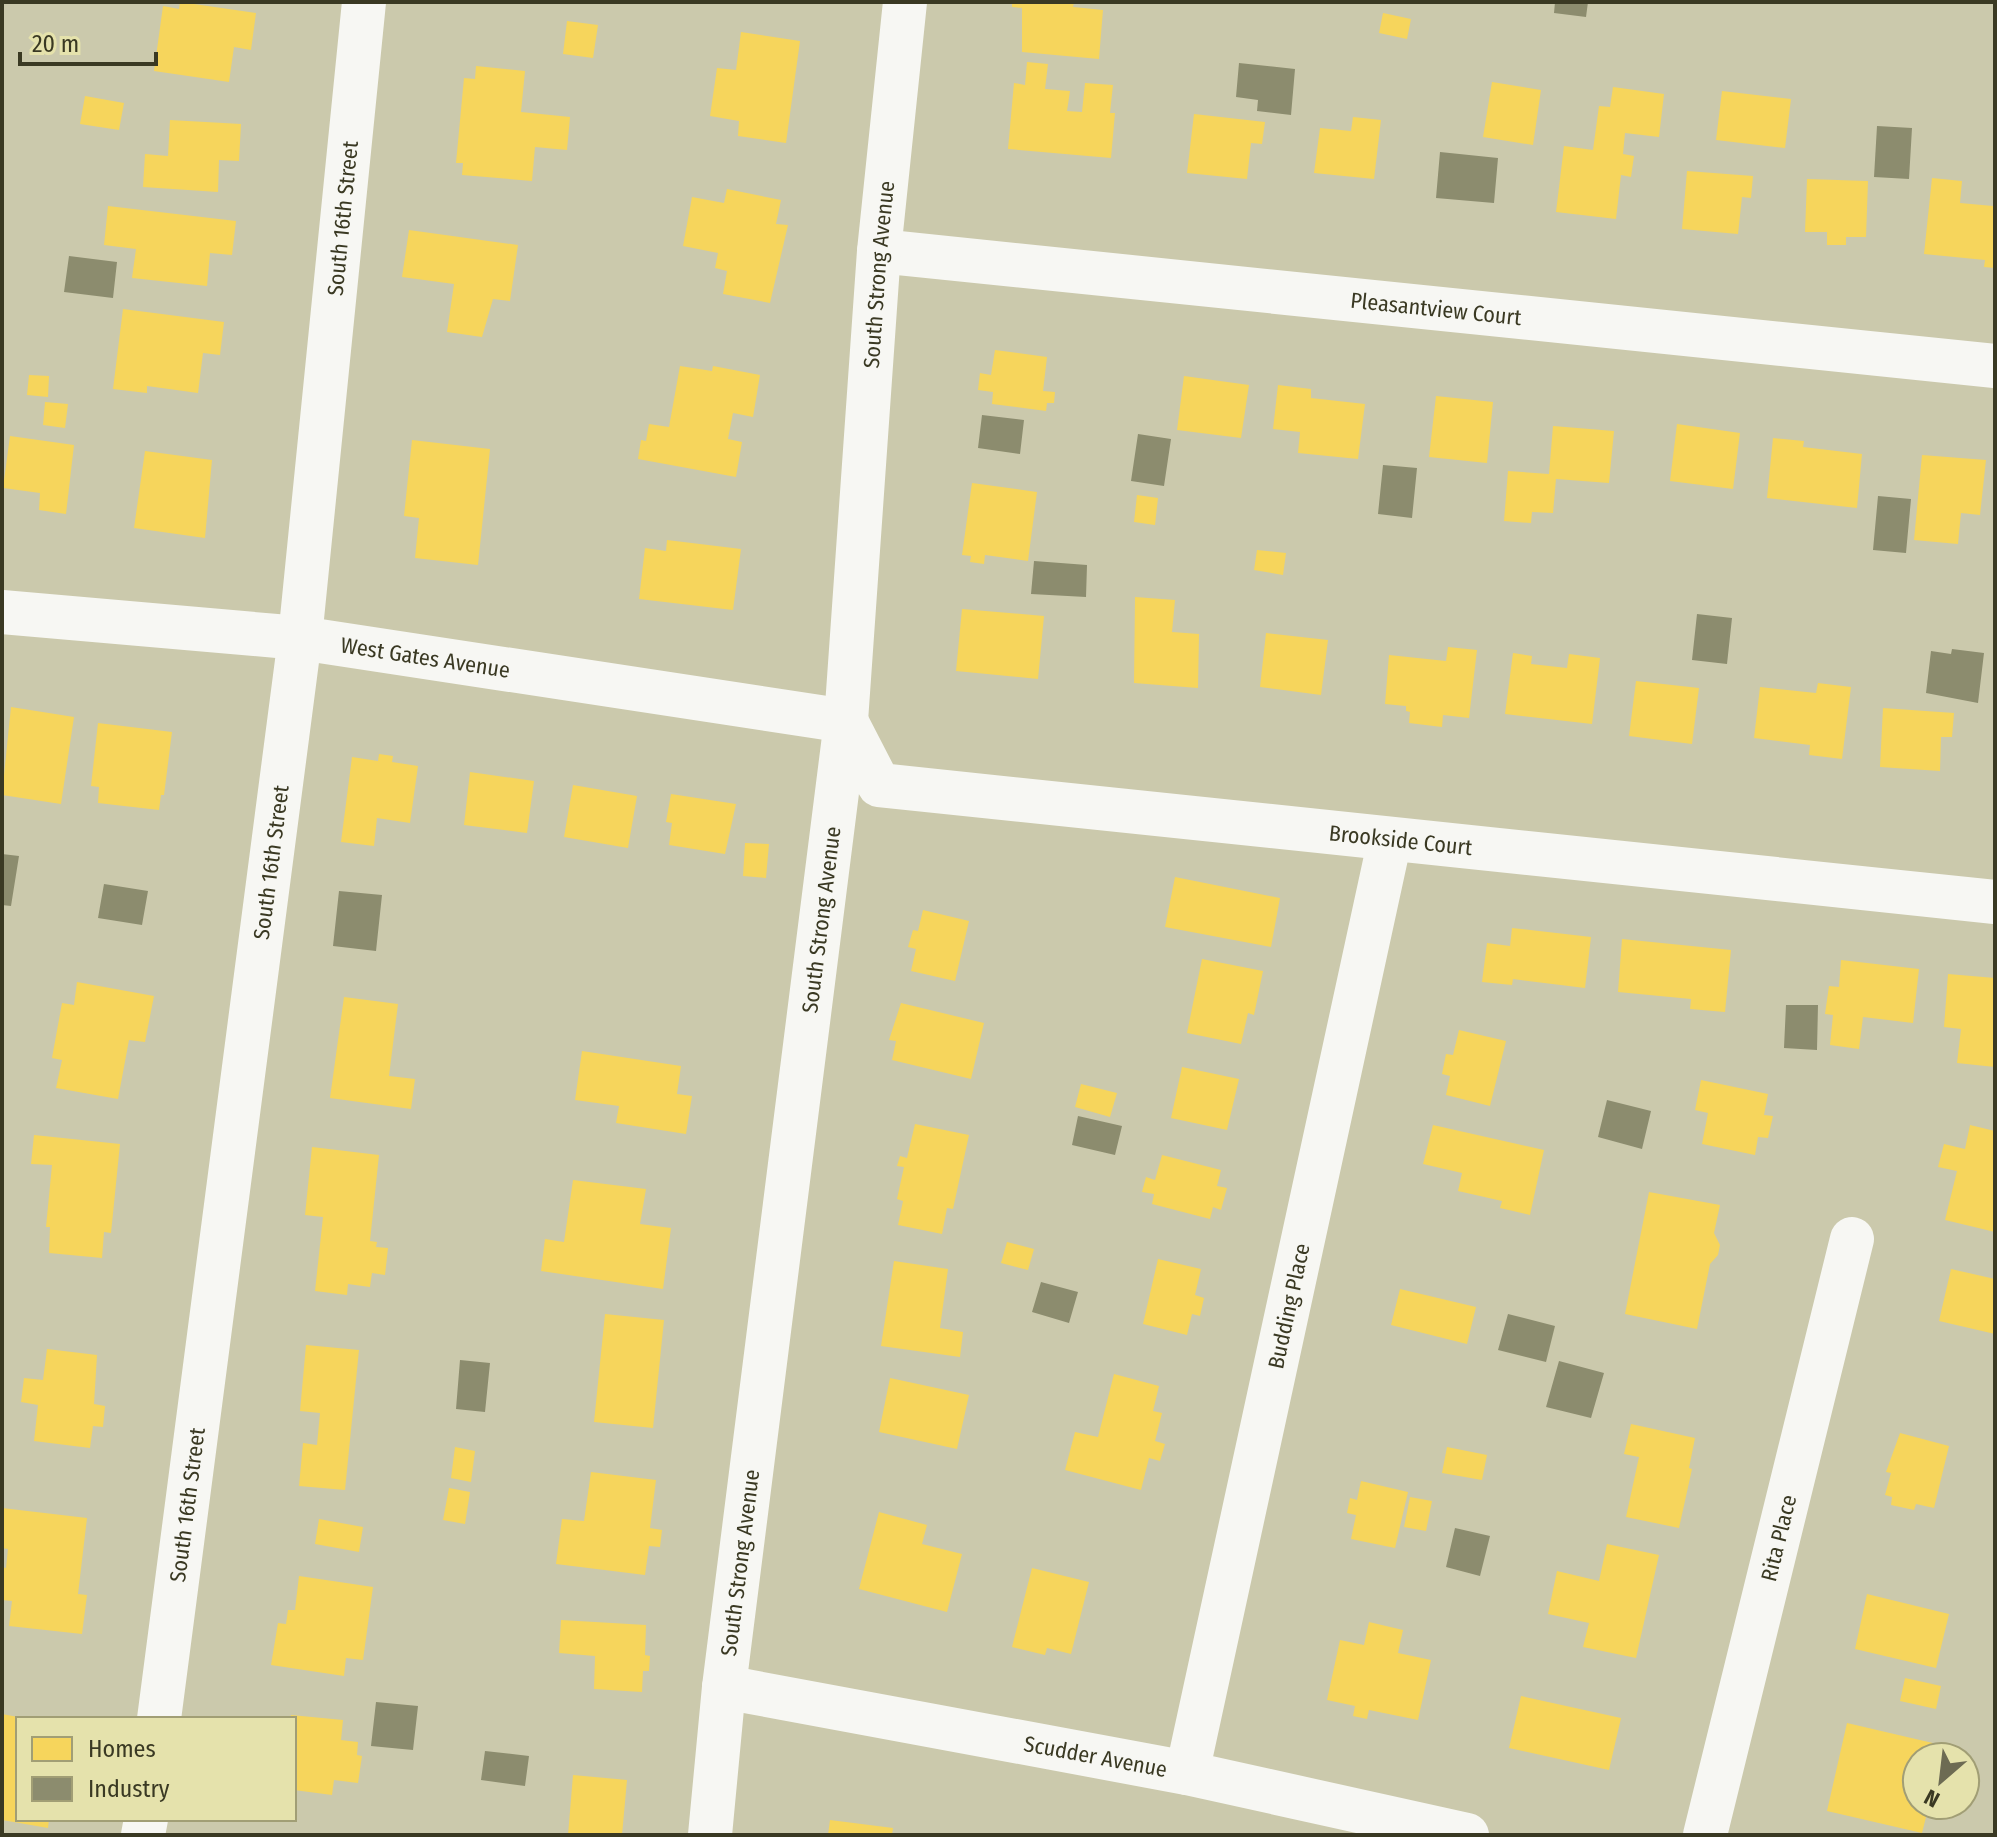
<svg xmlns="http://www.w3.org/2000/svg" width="1997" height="1837" viewBox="0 0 1997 1837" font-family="'Fira Sans Condensed',sans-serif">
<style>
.homes{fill:#f6d55c}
.industry{fill:#8c8c6e}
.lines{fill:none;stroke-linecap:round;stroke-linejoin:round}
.street{stroke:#f7f7f3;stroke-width:44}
.secondary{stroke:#f7f7f3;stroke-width:44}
.labels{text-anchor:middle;stroke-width:8;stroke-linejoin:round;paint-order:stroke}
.street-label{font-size:22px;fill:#3a3923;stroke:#e5e2ac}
</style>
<rect width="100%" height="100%" fill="#cbc9ac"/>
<path class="homes" d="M180 2 256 13 251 50 234 47 229 82 154 71 163 6 179 9Z
M1012 2H1074L1073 7 1103 10 1099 59 1022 52V8L1012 7Z
M1383 13 1411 19 1407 39 1379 33Z
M567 21 598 25 593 58 563 54Z
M741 32 800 41 786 143 738 136 739 121 710 116 717 68 736 70Z
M1027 62 1048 64 1045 89 1070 91 1067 111 1082 112 1085 83 1113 85 1110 113H1115L1111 158 1008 149 1014 83 1025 85Z
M476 66 525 71 521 112 570 117 567 150 535 147 532 181 462 175 463 163H456L464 78 475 79Z
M1492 82 1541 90 1533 145 1483 137Z
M1613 87 1664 94 1659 137 1625 133 1623 154 1634 156 1631 177 1621 175 1616 219 1556 212 1564 146 1593 150 1599 106 1610 107Z
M1722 91 1791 99 1785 148 1716 140Z
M85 96 124 103 119 130 80 124Z
M1194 114 1265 122 1262 144 1251 143 1247 179 1187 173Z
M1353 117 1381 120 1374 179 1314 173 1320 128 1351 131Z
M170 120 241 124 239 161 219 160 218 192 143 187 145 154 168 156Z
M1687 171 1753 176 1751 198 1742 197 1738 234 1682 229Z
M1932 178 1962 181 1960 203 1993 206 1995 268 1984 267 1985 260 1924 254Z
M1807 179 1868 181 1866 237H1846V245H1827V232H1805Z
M727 189 781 200 776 224 788 225 770 303 723 294 727 271 715 268 718 253 683 246 692 197 724 203Z
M108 206 236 221 232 255 210 253 207 286 132 278 136 249 104 245Z
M409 230 518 245 510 301 493 299 482 337 447 332 454 284 402 277Z
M123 309 224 322 220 355 203 353 198 393 147 386V393L113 389Z
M995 350 1047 357 1043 391 1055 392 1054 403H1047L1046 411 992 404 993 392 978 390 980 373 991 375Z
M680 366 712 371 713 366 760 375 753 417 733 413 728 439 742 442 736 477 638 459 641 440 646 441 649 424 669 427Z
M29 375 49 376 48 397 27 395Z
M1184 376 1249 385 1241 438 1177 430Z
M1278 385 1311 389V398L1365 404 1358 459 1298 453 1300 432 1273 429Z
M1436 396 1493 402 1487 463 1429 457Z
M45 402 68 404 65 428 43 425Z
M1677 424 1740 433 1733 489 1670 481Z
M1553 426 1614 431 1609 483 1556 479 1553 513 1532 512 1531 523 1504 521 1508 471 1549 474Z
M10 436 74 445 66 514 39 510 40 493 3 488Z
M1773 438 1804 441 1803 447 1862 454 1857 508 1767 498Z
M412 440 490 449 478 565 415 558 419 518 404 516Z
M145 451 212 460 205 538 134 528Z
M1922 455 1986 460 1980 515 1961 513 1958 544 1914 540Z
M972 483 1037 492 1028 561 985 555 984 564 970 562 971 556 962 555Z
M1137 495 1158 498 1155 525 1134 522Z
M667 540 741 549 733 610 639 599 645 548 666 551Z
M1257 550 1286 553 1283 575 1254 570Z
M1135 597 1175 600 1172 632 1199 634 1198 688 1134 683Z
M962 609 1044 616 1038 679 956 671Z
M1266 633 1328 640 1321 695 1260 687Z
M1448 647 1477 650 1469 718 1443 715 1442 727 1409 723 1410 712 1406 711V706L1385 704 1389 655 1446 661Z
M1513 653 1532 656 1531 664 1567 668 1569 654 1600 658 1592 724 1505 714Z
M1636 681 1699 688 1692 744 1629 736Z
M1818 683 1851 687 1842 759 1809 755 1810 745 1754 738 1760 687 1816 693Z
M11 707 74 717 61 804 2 795Z
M1883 708 1954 713 1952 737H1941L1940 771 1880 767Z
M98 723 172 732 164 795H161L159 810 98 803 99 787 91 786Z
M379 754 393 756 392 762 418 766 410 823 377 818 374 846 341 842 352 757 378 761Z
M470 772 534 781 527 833 464 825Z
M573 785 637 796 628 848 564 837Z
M671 794 736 804 725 854 669 845 672 823 666 822Z
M745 843 769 844 766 878 743 876Z
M1175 877 1280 898 1271 947 1165 927Z
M923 910 969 921 955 981 911 971 916 949 908 947 913 930 918 931Z
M1512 928 1591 937 1585 988 1513 979 1512 985 1482 982 1487 943 1510 946Z
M1622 939 1731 950 1725 1012 1690 1009 1691 999 1618 992Z
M1202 959 1263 971 1254 1015 1248 1013 1241 1044 1187 1033Z
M1841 960 1919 969 1913 1023 1863 1017 1859 1049 1830 1045 1833 1015 1825 1014 1829 986 1839 987Z
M1948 974 1995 978V1067L1957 1063 1961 1029 1944 1027Z
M77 982 154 996 145 1042 129 1040 118 1099 56 1088 62 1060 52 1058 62 1003 74 1005Z
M344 997 398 1004 389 1076 415 1079 411 1109 330 1098Z
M901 1003 984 1023 971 1079 892 1060 896 1041 889 1040Z
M1459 1030 1506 1041 1490 1106 1446 1095 1450 1076 1442 1074 1446 1054 1453 1055Z
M582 1051 681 1066 677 1094 692 1096 686 1134 616 1123 619 1106 575 1100Z
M1182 1067 1239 1079 1227 1130 1171 1118Z
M1701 1080 1768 1094 1764 1115 1773 1116 1768 1138 1758 1137 1755 1155 1702 1144 1708 1113 1695 1110Z
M1081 1084 1117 1093 1110 1117 1075 1107Z
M915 1124 969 1135 953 1209 947 1208 942 1234 898 1225 903 1201 897 1199 904 1167 897 1166 900 1156 907 1158Z
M1433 1125 1544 1150 1530 1215 1500 1208 1502 1201 1458 1191 1462 1173 1423 1164Z
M1970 1125 1995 1131V1232L1945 1220 1957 1171 1938 1167 1944 1144 1965 1149Z
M34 1135 120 1144 111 1233 104 1232 102 1258 49 1253 50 1227H46L52 1165 31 1164Z
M312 1147 379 1155 370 1241 377 1242 376 1247 388 1248 385 1275 372 1273 370 1287 348 1284 347 1295 315 1291 323 1217 305 1215Z
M1162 1155 1221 1170 1217 1186 1227 1188 1221 1210 1213 1207 1210 1219 1152 1204 1154 1194 1142 1192 1146 1177 1155 1180Z
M573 1180 646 1189 640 1224 671 1228 663 1289 541 1271 545 1239 564 1242Z
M1649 1192 1720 1205 1714 1233 1720 1245 1718 1255 1710 1264 1697 1329 1625 1314Z
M1007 1242 1034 1249 1028 1270 1001 1263Z
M1158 1259 1201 1269 1195 1295 1204 1298 1200 1316 1192 1314 1187 1335 1143 1324Z
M894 1261 948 1269 940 1328 963 1332 960 1357 881 1346Z
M1951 1269 1995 1279V1334L1939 1321Z
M1400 1289 1476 1307 1467 1344 1391 1325Z
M605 1314 664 1320 653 1428 594 1422Z
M306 1345 359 1350 345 1490 299 1486 303 1443 317 1445 320 1413 300 1411Z
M47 1349 97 1355 94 1404 105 1406 103 1427 93 1426 90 1448 34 1441 38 1405 21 1402 24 1378 43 1380Z
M1114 1374 1159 1386 1153 1411 1162 1413 1155 1441 1165 1444 1160 1461 1149 1458 1141 1490 1065 1470 1075 1432 1098 1437Z
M890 1378 969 1395 957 1449 879 1432Z
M1631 1424 1695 1438 1689 1468 1692 1469 1679 1528 1626 1517 1639 1457 1624 1454Z
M1900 1433 1949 1446 1934 1508 1916 1504 1914 1510 1891 1505 1892 1497 1885 1495 1891 1473 1886 1472Z
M455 1447 475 1451 471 1482 451 1478Z
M1447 1447 1487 1455 1482 1480 1442 1473Z
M591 1472 656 1480 650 1528 662 1530 660 1547 649 1546 645 1575 556 1564 562 1519 584 1521Z
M1361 1481 1408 1492 1395 1548 1351 1539 1356 1515 1347 1513 1350 1498 1357 1500Z
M449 1488 470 1492 465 1524 443 1520Z
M1410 1497 1432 1501 1426 1531 1404 1527Z
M2 1508 87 1518 78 1594 87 1595 82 1634 9 1626 12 1601 2 1600V1567L6 1568 8 1549 2 1548Z
M879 1512 927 1525 922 1544 962 1554 947 1612 859 1589Z
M319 1519 363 1527 359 1552 315 1544Z
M1607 1544 1659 1555 1636 1658 1583 1647 1589 1623 1548 1614 1557 1571 1599 1581Z
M1032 1568 1089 1582 1071 1654 1047 1648 1045 1655 1012 1647Z
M299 1576 373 1587 363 1660 346 1658 344 1676 271 1665 278 1623 286 1624 288 1610H295Z
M1867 1594 1949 1614 1936 1668 1855 1649Z
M561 1620 646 1625 645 1655 650 1656 649 1671H643L642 1692 594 1689 595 1656 559 1653Z
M1369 1622 1403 1630 1398 1653 1431 1660 1418 1720 1369 1710 1367 1719 1353 1716 1355 1706 1327 1700 1340 1640 1364 1645Z
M1905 1678 1941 1686 1936 1709 1900 1701Z
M1521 1696 1621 1718 1609 1770 1509 1748Z
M2 1714 18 1717V1819H49L48 1828 2 1820Z
M291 1715 343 1720 341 1740 358 1742 357 1755 362 1756 358 1783 334 1780 332 1795 294 1790V1719H290Z
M1847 1723 1937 1744 1934 1757H1917V1805H1929L1922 1833 1827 1811Z
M573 1775 627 1780 622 1835H568Z
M830 1820 893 1828 892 1835H828Z"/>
<path class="industry" d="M1555 2H1588L1586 17 1554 13Z
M1239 63 1295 69 1291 115 1257 111 1258 100 1236 97Z
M1877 126 1912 128 1909 179 1874 177Z
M1440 152 1498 158 1494 203 1436 198Z
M69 256 117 262 113 298 64 292Z
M982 415 1024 420 1020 454 978 448Z
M1138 434 1171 439 1164 486 1131 481Z
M1383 465 1417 468 1412 518 1378 514Z
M1878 496 1911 499 1906 553 1873 550Z
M1034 561 1087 565 1086 597 1031 594Z
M1697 614 1732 618 1727 664 1692 660Z
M1952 649 1984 653 1978 703 1926 693 1931 651 1951 654Z
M2 854 19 856 11 906 2 905Z
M104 884 148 891 142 925 98 918Z
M339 891 382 895 376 951 333 946Z
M1786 1005H1818L1817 1050 1784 1048Z
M1607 1100 1651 1111 1642 1149 1598 1137Z
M1078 1116 1122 1126 1115 1155 1072 1145Z
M1041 1282 1078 1292 1069 1323 1032 1312Z
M1508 1314 1555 1326 1546 1362 1498 1350Z
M460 1360 490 1363 485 1412 456 1409Z
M1559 1361 1604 1373 1591 1418 1546 1407Z
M1455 1528 1490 1536 1480 1576 1446 1567Z
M376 1702 418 1706 413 1750 371 1746Z
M485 1751 529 1756 525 1786 481 1780Z"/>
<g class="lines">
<g class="street">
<path id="s1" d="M879 251 1995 366"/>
<path id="s2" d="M2 612 300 638 846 721 879 785 1995 902"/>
<path id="s3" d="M724 1687 1187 1773 1467 1835"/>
<path id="s4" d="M159 1719 300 638 364 2"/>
<path id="s5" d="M1187 1773 1390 839"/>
<path d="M143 1835 146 1819"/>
<path id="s6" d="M1705 1835 1852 1239"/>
</g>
<path class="secondary" id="s7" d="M710 1835 724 1687 846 721 879 251 905 2"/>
</g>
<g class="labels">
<g class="street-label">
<text dy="8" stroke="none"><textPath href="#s4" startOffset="1512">South 16th Street</textPath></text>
<text dy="8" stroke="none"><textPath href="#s7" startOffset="1570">South Strong Avenue</textPath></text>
<text dy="8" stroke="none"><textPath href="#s1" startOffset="560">Pleasantview Court</textPath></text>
<text dy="8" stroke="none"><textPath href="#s2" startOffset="426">West Gates Avenue</textPath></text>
<text dy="8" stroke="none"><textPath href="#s2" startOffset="1448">Brookside Court</textPath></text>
<text dy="8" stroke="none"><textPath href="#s4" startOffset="864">South 16th Street</textPath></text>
<text dy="8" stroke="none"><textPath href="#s7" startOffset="922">South Strong Avenue</textPath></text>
<text dy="8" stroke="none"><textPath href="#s5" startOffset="478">Budding Place</textPath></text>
<text dy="8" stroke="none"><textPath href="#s4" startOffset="216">South 16th Street</textPath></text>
<text dy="8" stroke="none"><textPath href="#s6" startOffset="306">Rita Place</textPath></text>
<text dy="8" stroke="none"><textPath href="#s7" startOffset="274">South Strong Avenue</textPath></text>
<text dy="8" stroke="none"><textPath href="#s3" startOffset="378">Scudder Avenue</textPath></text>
</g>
</g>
<rect width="1997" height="1837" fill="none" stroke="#3a3923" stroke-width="8"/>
<rect x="16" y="1717" width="280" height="104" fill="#e5e2ac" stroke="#a19e75" stroke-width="2"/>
<rect x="32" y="1737" width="40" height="24" fill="#f6d55c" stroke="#a19e75" stroke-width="2"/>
<text x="88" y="1757" font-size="24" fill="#3a3923">Homes</text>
<rect x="32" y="1777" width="40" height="24" fill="#8c8c6e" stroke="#a19e75" stroke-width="2"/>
<text x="88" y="1797" font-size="24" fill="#3a3923">Industry</text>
<g transform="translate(1941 1781) rotate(208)"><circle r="38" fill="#e5e2ac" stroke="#a19e75" stroke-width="2"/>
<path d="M0-6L14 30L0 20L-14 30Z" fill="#6d6b53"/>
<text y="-12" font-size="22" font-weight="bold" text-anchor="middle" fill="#3a3923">N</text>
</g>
<path d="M20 52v12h136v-12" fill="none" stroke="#3a3923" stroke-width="4"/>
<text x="32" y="52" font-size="24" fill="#3a3923" stroke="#e5e2ac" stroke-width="6" paint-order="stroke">20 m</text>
</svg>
